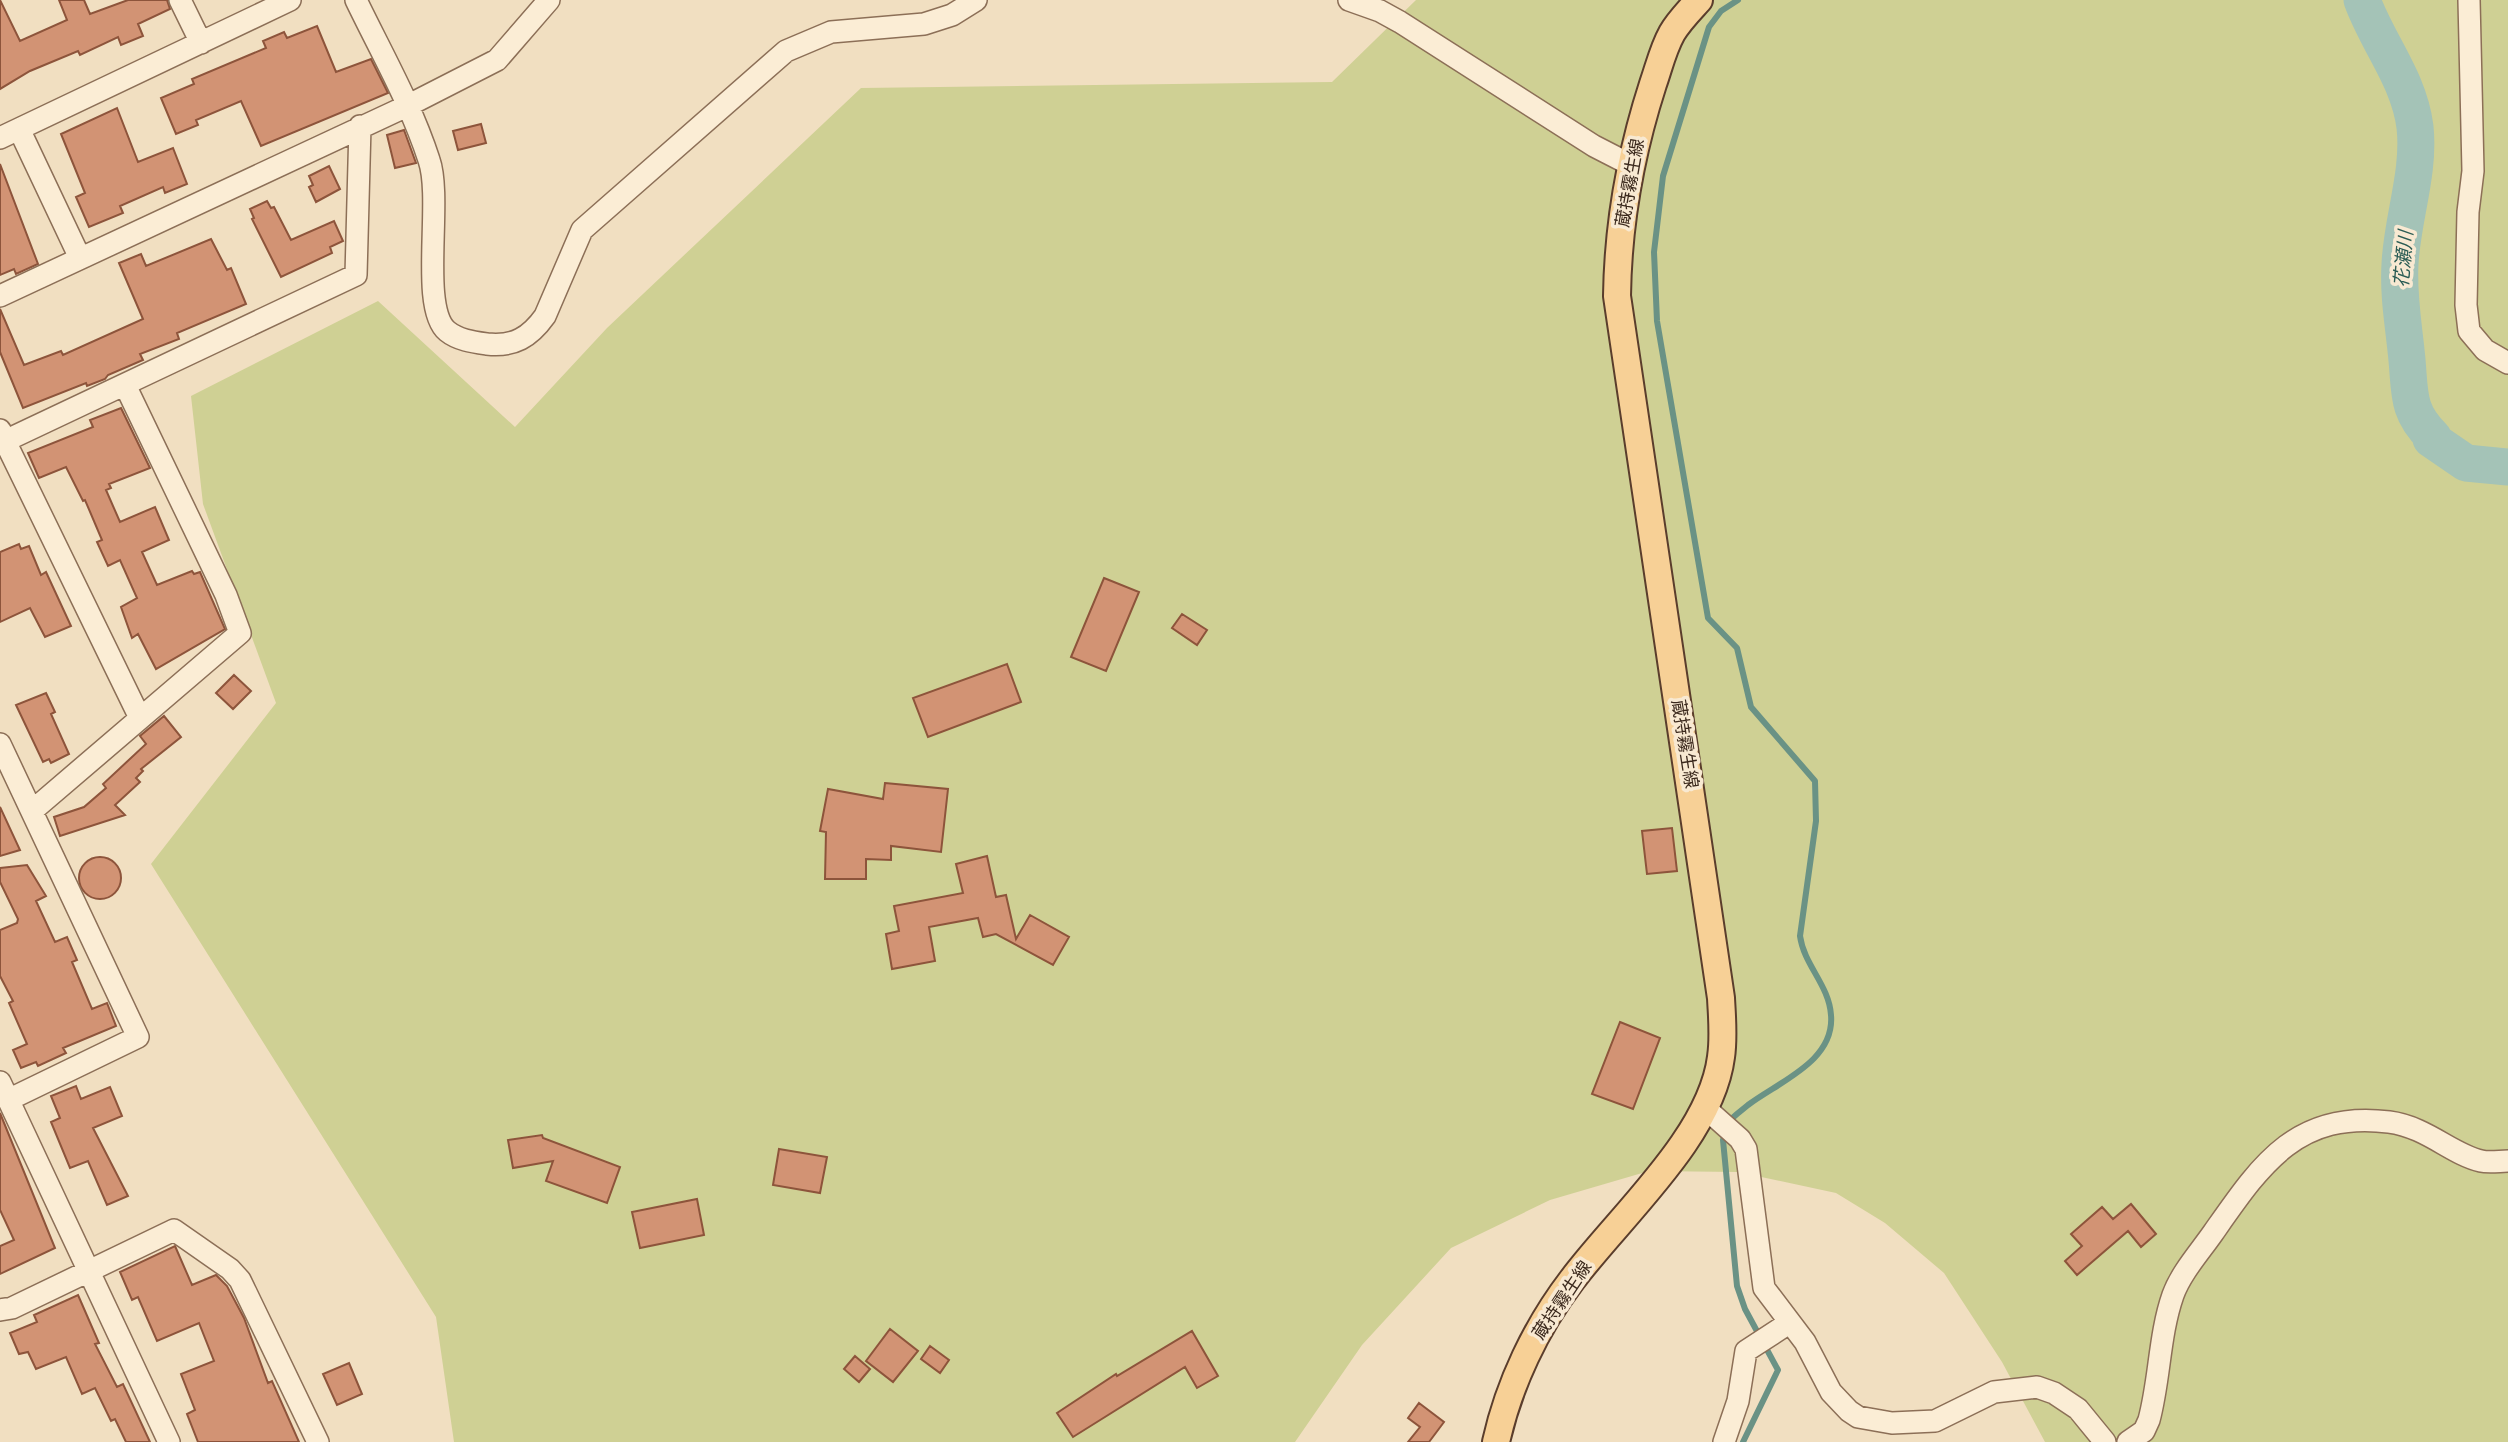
<svg xmlns="http://www.w3.org/2000/svg" width="2508" height="1442" viewBox="0 0 2508 1442" font-family="'Libre Baskerville','Noto Sans JP',serif">
<style>
.green{fill:#cfd094}
.lines{fill:none;stroke-linecap:round;stroke-linejoin:round}
.stream{stroke:#6a9285;stroke-width:6}
.river{stroke:#a4c3b7;stroke-width:37}
.building{fill:#d29374;stroke:#8d543b;stroke-width:2}
.minor-casing{stroke:#8c6f57;stroke-width:24}
.major-casing{stroke:#5a3d2c;stroke-width:30}
.minor{stroke:#fbedd5;stroke-width:21}
.major{stroke:#f7d096;stroke-width:26}
.labels{text-anchor:middle;stroke-width:7;stroke-linejoin:round;paint-order:stroke}
.street-label{font-size:18px;fill:#3b291d;stroke:#f8e9d2}
.water-label{font-size:19px;font-style:italic;fill:#2b5c54;stroke:#f8e9d2}
</style>
<rect width="100%" height="100%" fill="#f1dfc1"/>
<path class="green" d="M1416 0H2508V1442H2045L2002 1362 1944 1273 1885 1223 1836 1193 1738 1172 1649 1171 1550 1200 1451 1248 1362 1345 1295 1442H454L436 1317 151 864 276 703 203 504 191 396 378 301 515 427 607 328 861 88 1332 82Z"/>
<g class="lines">
<path class="stream" d="M1728 1123C1733 1116 1741 1111 1748 1105 1780 1081 1835 1061 1831 1015 1829 985 1804 965 1800 936L1816 821 1815 781 1751 707 1737 648 1708 618 1657 321 1654 252 1663 176 1709 27 1721 11 1738 0
M1725 1133 1723 1140 1737 1286 1745 1309 1778 1370 1743 1442"/>
<path class="river" d="M2362 0C2378 44 2409 79 2415 127 2420 173 2402 219 2400 264 2398 297 2404 327 2407 360 2410 393 2407 412 2433 437L2431 439 2466 463 2508 467"/>
</g>
<path class="building" d="M0 0 20 41 67 20 59 0H84L90 14 128 0H167L170 9 138 24 143 36 121 45 118 37 80 55 78 51 30 71 0 89Z
M317 26 336 72 371 59 388 93 261 146 241 101 196 120 198 125 176 134 161 98 194 84 192 79 266 48 263 41 284 32 287 38Z
M117 108 138 162 173 148 187 184 165 193 163 187 120 206 123 213 89 227 76 197 85 193 61 134Z
M481 124 486 143 458 150 453 131Z
M404 130 416 163 395 168 387 135Z
M0 164 38 264 16 274 14 269 0 275Z
M329 166 340 189 316 202 309 187 313 185 309 176Z
M267 201 271 208 274 207 291 240 334 221 343 241 330 247 332 253 281 277 252 219 254 218 250 209Z
M211 239 227 270 231 268 246 304 177 333 179 339 140 354 143 360 108 375 105 379 87 386 86 383 23 408 0 352V309L24 365 61 351 63 355 143 319 119 263 141 254 146 266Z
M121 408 150 468 109 484 111 488 106 490 120 522 155 507 169 540 142 552 157 585 192 571 194 574 200 572 225 629 156 669 138 634 132 638 121 607 137 598 120 560 108 566 97 542 102 540 85 500 83 501 66 467 39 478 28 453 93 427 90 420Z
M19 544 21 549 29 546 41 575 46 572 71 626 45 637 30 608 0 622V552Z
M1104 578 1139 592 1106 671 1071 657Z
M1182 614 1207 630 1197 645 1172 628Z
M1007 664 1021 702 928 737 913 698Z
M234 675 251 691 233 709 216 693Z
M46 693 55 712 51 714 69 754 51 763 49 759 43 762 16 705Z
M164 716 181 737 141 769 143 771 136 778 140 782 115 805 125 815 60 836 54 817 84 807 106 788 103 784 146 744 140 736Z
M885 783 948 789 941 852 891 846V860L866 859V879H825L826 832 820 831 828 789 883 799Z
M0 807 20 850 0 856Z
M1672 828 1677 871 1647 874 1642 831Z
M987 856 996 897 1006 895 1016 939 1030 915 1069 937 1053 965 996 934 983 937 978 918 929 927 935 961 892 969 886 934 899 931 894 906 963 893 956 864Z
M79 878a21 21 0 1 1 42 0a21 21 0 1 1-42 0Z
M27 865 46 896 36 901 55 942 67 937 77 960 72 962 92 1009 107 1003 116 1026 63 1048 66 1053 38 1066 36 1062 21 1068 13 1050 27 1044 9 1003 13 1001 0 976V930L17 923 18 919 0 882V868Z
M1620 1022 1660 1038 1633 1109 1592 1094Z
M76 1086 81 1099 110 1087 122 1116 93 1128 128 1196 107 1205 88 1161 70 1168 51 1122 60 1118 51 1096Z
M0 1113 55 1248 0 1274V1246L14 1240 0 1210Z
M542 1135 543 1138 620 1167 607 1203 546 1181 553 1161 513 1168 508 1140Z
M779 1149 827 1157 820 1193 773 1185Z
M697 1199 704 1235 640 1248 632 1212Z
M2131 1204 2156 1234 2141 1247 2128 1231 2077 1275 2065 1261 2082 1246 2071 1234 2102 1207 2113 1219Z
M175 1246 192 1285 216 1275 227 1286 244 1318 268 1383 272 1381 299 1442H198L187 1414 195 1410 181 1374 214 1361 199 1323 157 1341 138 1297 132 1300 120 1272Z
M78 1295 99 1343 95 1344 117 1387 123 1384 150 1442H126L115 1419 111 1421 95 1388 82 1394 66 1357 36 1369 28 1352 19 1354 10 1333 37 1322 34 1315Z
M890 1329 918 1351 893 1382 866 1361Z
M1192 1331 1218 1376 1197 1388 1185 1367 1073 1437 1057 1413 1116 1374 1117 1376Z
M930 1346 949 1360 940 1373 921 1359Z
M855 1356 870 1369 859 1382 844 1369Z
M349 1363 362 1394 337 1405 323 1374Z
M1419 1403 1444 1422 1429 1442H1408L1420 1427 1408 1418Z"/>
<g class="lines">
<g class="minor-casing">
<path id="minor" d="M180 0 201 43
M356 0C381 52 411 104 429 160 443 200 419 307 447 331 458 340 473 342 487 344 514 347 530 337 545 316L582 230 786 51 831 32 924 24 952 15 976 0
M1349 0 1380 11 1400 22 1594 146 1631 165
M2469 0 2473 171 2468 212 2466 305 2469 331 2485 350 2508 363
M19 129 80 258
M0 138 290 0
M0 296 407 106 497 60 549 0
M0 430 5 441 356 275 360 126
M5 441 139 716
M0 744 138 1037 8 1100
M32 811 240 633 226 595 125 385
M0 1082 169 1442
M1704 1107 1740 1139 1746 1149 1764 1288 1805 1342 1831 1392 1849 1411 1858 1417 1892 1423 1935 1421 1994 1392 2037 1387 2054 1393 2078 1409 2105 1442
M0 1310 12 1308 174 1230 230 1269 240 1280 318 1442
M1724 1442 1738 1401 1746 1351 1789 1323
M2128 1442 2144 1431 2149 1420C2160 1379 2159 1335 2173 1295 2181 1273 2199 1253 2213 1233 2260 1166 2296 1110 2389 1122 2427 1127 2451 1154 2481 1161 2489 1163 2500 1161 2508 1161"/>
</g>
<g class="major-casing">
<path id="major" d="M1496 1442C1509 1384 1536 1327 1572 1280 1619 1217 1711 1137 1721 1057 1724 1037 1722 1018 1721 998L1617 296C1618 224 1631 152 1653 84 1659 67 1663 49 1672 33 1679 21 1689 11 1699 0"/>
</g>
<use href="#minor" class="minor"/>
<use href="#major" class="major"/>
</g>
<g class="labels">
<g class="street-label">
<text transform="translate(1630 183) rotate(-80)" y="6">蔵持霧生線</text>
<text transform="translate(1685 744) rotate(81)" y="6">蔵持霧生線</text>
<text transform="translate(1562 1300) rotate(-56)" y="6">蔵持霧生線</text>
</g>
<g class="water-label">
<text transform="translate(2403 259) rotate(-85)" y="7">花瀬川</text>
</g>
</g>
</svg>
